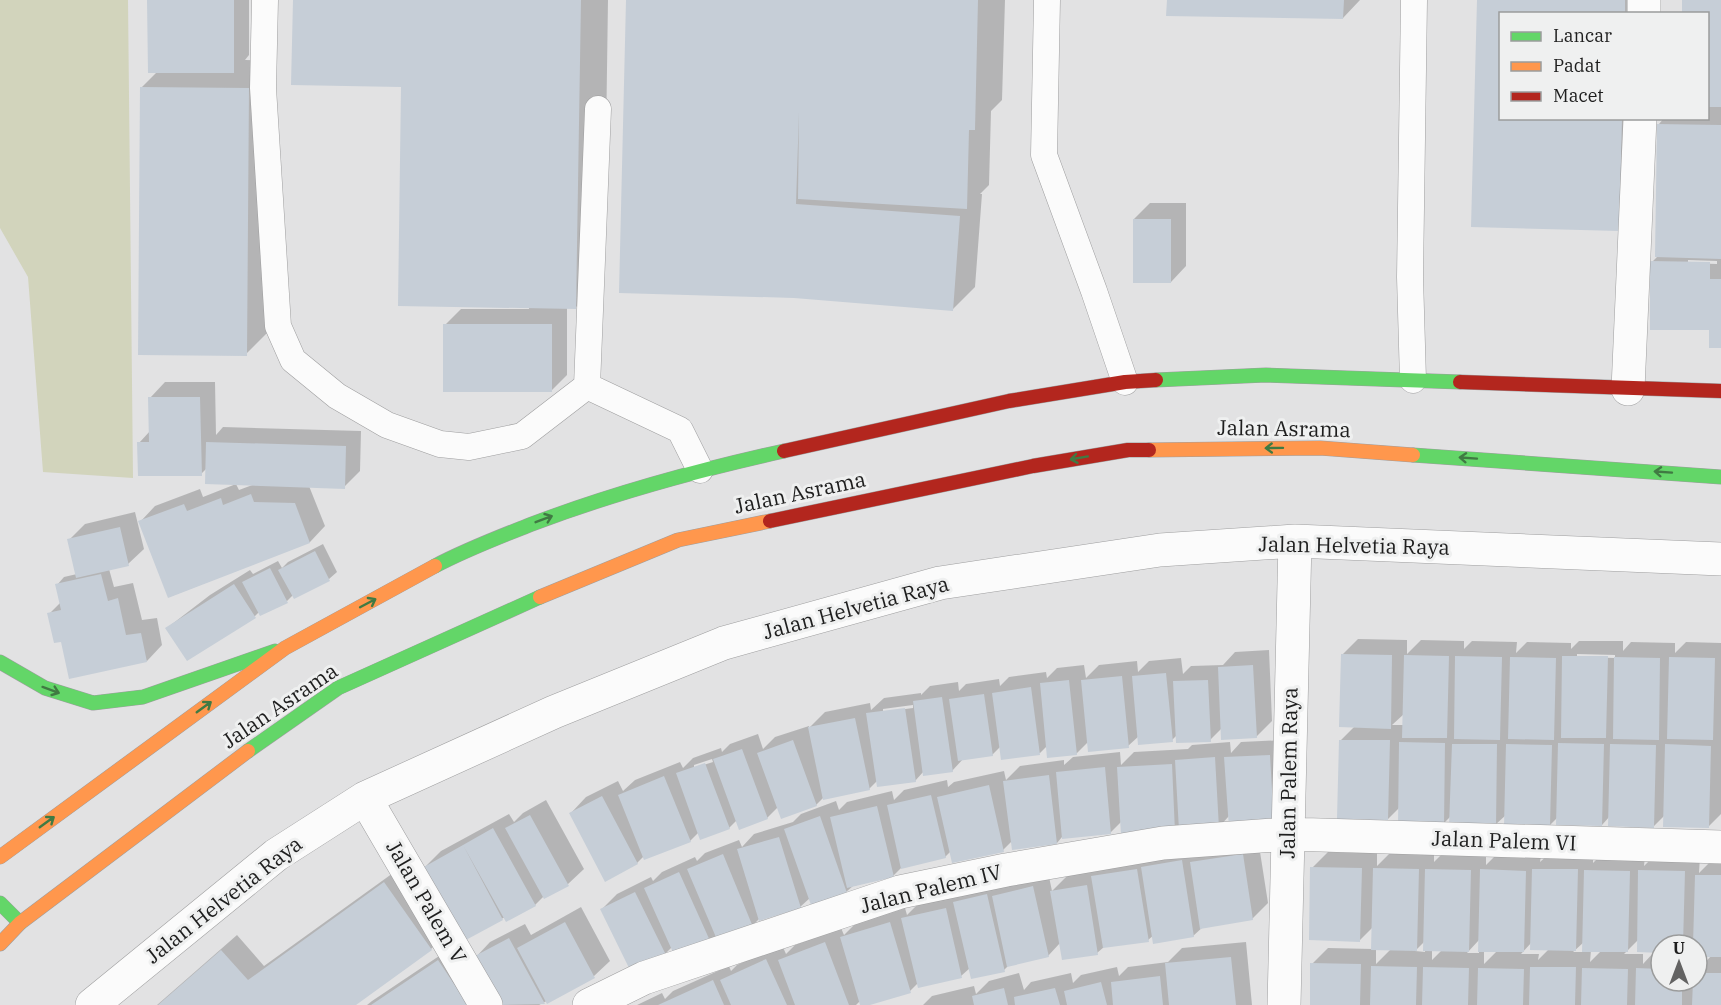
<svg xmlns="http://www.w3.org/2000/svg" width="1721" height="1005" viewBox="0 0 1721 1005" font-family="'IBM Plex Serif',serif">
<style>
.green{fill:#d2d4bc}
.shadow{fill:#0003;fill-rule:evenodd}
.building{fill:#c6ced7}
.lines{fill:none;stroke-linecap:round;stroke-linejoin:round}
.lane-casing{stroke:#9e9e9f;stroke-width:27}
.street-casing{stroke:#9e9e9f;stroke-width:34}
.fast-casing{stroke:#9e9e9f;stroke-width:15}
.slow-casing{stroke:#9e9e9f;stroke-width:15}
.jam-casing{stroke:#9e9e9f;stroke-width:15}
.lane{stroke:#fbfbfb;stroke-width:26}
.street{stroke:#fbfbfb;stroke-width:33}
.fast{stroke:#63d668;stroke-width:14}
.slow{stroke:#ff974d;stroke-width:14}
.jam{stroke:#b3261e;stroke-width:14}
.oneway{stroke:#407a43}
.labels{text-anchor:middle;stroke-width:6;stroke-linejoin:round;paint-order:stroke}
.street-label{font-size:21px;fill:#1e1e1e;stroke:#eff0f0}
</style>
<rect width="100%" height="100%" fill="#e2e2e3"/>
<path class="green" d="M0 0H128L133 478 43 472 28 277 0 228Z"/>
<path class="shadow" d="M149 0H249V55L245 60 276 61 274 326 246 354 141 88 157 72Z
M294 0H608L604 279 576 307H567V375L551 391 445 325 461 309H529V306L402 85Z
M628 0H1005L1002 100 991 111 989 185 980 194H982L975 287 952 310 794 296Z
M1168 0H1360L1343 18Z
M1478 0H1652V14H1500V118H1649L1646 202 1472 226Z
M1684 0H1721V347L1710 329 1652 262 1657 257 1659 124 1664 118H1708V14ZM1688 260 1717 261V264L1688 263Z
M1150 203H1186V266L1171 282 1134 219Z
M165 382H215L216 435 223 427 361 431 360 471 344 487 309 486 325 526 310 542 169 597 140 522 155 506 200 489 203 497 236 484 239 490 255 484 207 468 201 474 139 443 150 431V398Z
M135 512 144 549 128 564 109 569 114 587 133 583 142 620 157 618 162 645 147 661 49 614 61 602 57 585 64 577 77 574 69 540 85 524Z
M323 544 337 572 329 579 295 597 293 595 287 601 260 611 255 616 167 628 210 595 250 570 253 574 278 561 282 568 288 562Z
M1358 639 1407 640V654L1421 640 1464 641V649L1472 641 1517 642 1516 653 1527 642 1571 643V649L1579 641H1623V651L1631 642 1675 643V653L1686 642 1721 643V814L1709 826 1665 815 1654 826 1610 816 1602 825 1558 817 1550 825 1506 815 1495 825 1451 816 1443 824 1400 807 1388 819 1341 740 1355 726 1342 655ZM1577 654 1615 655V658L1577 657ZM1404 714 1403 725H1392Z
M1269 650 1272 721 1256 737 1222 728 1210 740 1177 735 1172 740 1139 736 1128 746 1089 741 1076 754 1047 746 1040 753 1001 746 992 755 964 758 952 771H924L915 781H877L869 789 823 798 816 805 778 807 767 818 737 820 729 828 699 832 690 841 644 856 637 863 571 813 586 797 618 781 623 791 635 780 680 762 683 768 693 758 721 748 722 752 730 744 758 734 763 749 775 737 809 726V728L825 712 870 703 871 710 884 698 921 693V695L930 686 958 682 959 691 966 684 999 679 1000 686 1009 677 1046 672 1047 678 1057 668 1084 665 1086 678 1099 665 1137 661 1138 672 1149 661 1181 658 1183 674 1191 666 1223 665 1235 652ZM913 705V708L883 712V709ZM712 759 713 762 694 768V765Z
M1285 740 1289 808 1229 816 1219 827 1175 831 1121 822 1110 833 1062 837 1057 843 1012 841 1003 850 951 851 945 857 902 867 893 876 853 886 846 892 810 898 800 907 761 917 752 926 711 942 672 947 665 954 602 909 617 894 651 877 653 881 662 872 695 857 697 861 705 853 739 840 742 847 754 834 793 822 801 814 836 801 839 810 847 802 892 791 894 800 904 790 947 780 948 787 954 782 1004 771 1006 780 1020 766 1064 760V765L1073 757 1120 752 1121 765 1134 752 1188 749 1192 745 1230 742 1231 753 1241 742Z
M546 800 584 869 568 884 544 896 535 905 505 917 465 939 425 867 441 851 509 814 514 822 523 813Z
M1258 839 1268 903 1252 919 1203 927 1193 936 1154 935 1148 940 1104 947 1097 953 1060 943 1048 956 1009 965 1004 970 970 968 961 976 918 983 910 991 865 1005H862L860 1001 856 1005H637L662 993 665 999 673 991 729 966 731 971 737 965 782 945 786 954 795 945 841 928 844 935 857 922 905 908 907 915 919 903 1048 872 1052 891 1067 876Z
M1328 852 1377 853V866L1390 853 1434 854V862L1442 854 1486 855V865L1497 854 1541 856 1540 862 1549 854H1593V863L1601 855 1645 856 1644 866 1655 855 1700 856 1699 873 1712 860H1721V1005H1311L1312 964 1328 948 1373 949V927L1360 940 1312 868ZM1695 939V945H1697V981H1661V945H1689ZM1479 940V953H1467ZM1638 940 1655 951 1643 964V954H1624ZM1425 941V952L1415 951ZM1584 942 1583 952H1573ZM1531 943 1549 949 1538 960 1539 954H1521ZM1376 948 1391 949 1376 964ZM1432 950H1442L1432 960ZM1484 950 1497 951 1484 964ZM1591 950 1601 951 1590 962ZM1697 955H1712L1697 971Z
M400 868 447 933 431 949 353 1005H157L237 935 264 966Z
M581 907 610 961 594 976 539 1005H500L475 958 490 942 525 924 531 935Z
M1246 942 1252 1005H923L932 996 974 986 976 994 989 981 1019 973 1024 990 1031 982 1071 973 1073 983 1081 975 1117 967 1119 976 1128 967 1168 962 1182 948Z
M454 946 494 1005H367L372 1001Z"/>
<path class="building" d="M147 0H234V73H148Z
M293 0H581L576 309 398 306 401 87 291 85Z
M626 0H978L975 130H969L967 209 798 199 799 112 796 204 960 216 953 311 794 298 619 293Z
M1167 0H1344L1343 19 1166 16Z
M1477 0H1625V14H1500V118H1622L1619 231 1471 227Z
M1682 0H1721V107H1708V14H1682Z
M140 87 249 88 247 356 138 355Z
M1657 124 1721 125V259L1655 257Z
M1133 219H1171V283H1133Z
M1650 261 1710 262V279H1721V348H1709V330H1650Z
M443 324H552V392H443Z
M148 397H200L202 476H138L137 442H149Z
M206 442 346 446 345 489 205 484Z
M251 494 254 502 295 503 310 543 168 598 138 521 184 504 187 511 221 498 223 505Z
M120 527 129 566 76 578 67 539Z
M315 551 330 581 294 599 278 570Z
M270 568 288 603 260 616 242 582Z
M101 574 108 601 118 598 126 635 141 633 147 662 69 679 61 642 54 643 47 613 61 610 55 584Z
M234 584 256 618 187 661 165 628Z
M1341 654 1392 655 1391 729 1339 727Z
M1404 655 1449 656 1447 738H1402Z
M1455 656 1502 657 1500 740 1454 739Z
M1562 656H1608L1606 738H1561Z
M1510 657 1556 658 1554 740 1508 739Z
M1614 657 1660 658 1659 740 1613 739Z
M1669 657 1715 658 1713 740 1667 739Z
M1253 665 1257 738 1221 740 1218 667Z
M1166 673 1173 742 1138 745 1132 676Z
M1122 676 1129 748 1088 752 1081 680Z
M1069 680 1077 755 1047 758 1040 683Z
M1208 680 1211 742 1176 743 1173 681Z
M1031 687 1040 755 1001 760 992 693Z
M984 694 993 756 958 761 949 699Z
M942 697 953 772 923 776 913 701Z
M905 708 916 782 877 787 866 713Z
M855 718 870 790 823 800 808 727Z
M793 740 817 806 781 819 757 753Z
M1339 740H1390L1388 820 1337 819Z
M1399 742 1445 743 1444 826 1398 825Z
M1558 743 1604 744 1602 826 1556 825Z
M1452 744H1497L1496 827 1449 826Z
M1506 744 1552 745 1550 827 1504 826Z
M1610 744 1656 745 1654 828 1608 826Z
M1665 744 1711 746 1709 828 1663 827Z
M742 749 768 819 739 830 713 759Z
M1270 755 1274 826 1229 828 1224 757Z
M1215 757 1219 828 1179 830 1175 760Z
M705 763 730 829 700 840 676 773Z
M1172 764 1175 832 1121 835 1117 767Z
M1105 767 1111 834 1062 839 1056 772Z
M1049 775 1057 844 1012 850 1003 781Z
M664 776 691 842 644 860 618 795Z
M989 785 1004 852 952 863 937 797Z
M931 795 946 858 901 869 887 805Z
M602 796 638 864 605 882 569 813Z
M877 806 894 877 847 888 830 817Z
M530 815 569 886 544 899 505 828Z
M820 816 847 893 811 905 784 829Z
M493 828 536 906 506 922 463 845Z
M779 837 801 908 759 921 737 849Z
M463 845 503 920 464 941 424 867Z
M723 854 753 927 718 942 687 869Z
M1243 854 1253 920 1200 929 1190 862Z
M1182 860 1194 937 1153 944 1141 867Z
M1310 867 1362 868 1360 942 1309 940Z
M1373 868 1419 869 1417 951 1371 950Z
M1137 869 1149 942 1103 948 1091 876Z
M1425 869 1471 870 1469 952 1423 951Z
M1480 869 1526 871 1524 952H1478Z
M1532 869H1578L1576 951 1530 950Z
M1584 870 1630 871 1628 952H1582Z
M1638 870 1685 871 1683 945H1661V953L1637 952Z
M679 872 711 943 676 959 644 888Z
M1695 875H1721V957H1697V945H1693Z
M384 882 432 950 356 1005H158L221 950 248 980Z
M1087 885 1098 955 1062 960 1050 891Z
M1033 886 1049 957 1007 967 992 896Z
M635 892 666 955 631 972 600 909Z
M987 894 1005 972 971 979 953 902Z
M946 908 962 978 918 988 901 918Z
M565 922 595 978 547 1004 517 948Z
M890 922 911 993 870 1005H860L840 937Z
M509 938 545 1004 498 1005 473 957Z
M825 942 849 1005H795L778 960Z
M1231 957 1236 1005H1169L1165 963Z
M766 959 787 1005H731L720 980Z
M438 960 468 1005H371Z
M1310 963 1361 964 1360 1005H1310Z
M1371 966 1417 967 1416 1005H1370Z
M1423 967 1469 968 1468 1005H1422Z
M1530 967H1576L1575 1005H1529Z
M1478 968 1524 969 1523 1005H1477Z
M1582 968 1628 969 1627 1005H1581Z
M1636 968 1661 969V981H1682V1005H1635Z
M1697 973H1721V1005H1692L1693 981H1697Z
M1160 976 1163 1005H1113L1111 982Z
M713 980 724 1005H658Z
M1101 982 1107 1005H1067L1064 991Z
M1004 988 1008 1005H974L972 996Z
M1055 988 1060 1005H1015L1014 997Z"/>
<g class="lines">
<g class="lane-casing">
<path id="lane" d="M265 0 263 88 278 326 293 360 337 396 387 425 440 444 469 447 522 436 587 386 680 430 700 470
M1047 0 1044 155 1094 291 1125 382
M1413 380 1410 277 1414 0
M587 386 598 109"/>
</g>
<g class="street-casing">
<path id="street" d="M1644 14V0
M1628 389 1640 118
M365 798 486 1005
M92 1005 276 855 365 798 554 712 724 643 940 583 1160 550 1295 541 1721 559
M589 1005 644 978 900 892 1006 870 1163 843 1288 834 1721 847
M1284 1005 1295 541"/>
</g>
<g class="fast-casing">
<path id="fast" d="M1156 380 1266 375 1460 382
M1413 455 1721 477
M435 566C467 549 499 537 532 524 614 493 698 470 784 451
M0 662 45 688 93 703 143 697 275 651
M248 751 338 688 540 597
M0 903 20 923"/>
</g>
<g class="slow-casing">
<path id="slow" d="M1149 450 1320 448 1413 455
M540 597 678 540 770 521
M0 857 285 648 435 566
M0 944 20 923 248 751"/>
</g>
<g class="jam-casing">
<path id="jam" d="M1460 382 1721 391
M784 451 1009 401 1125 382 1156 380
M770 521 1033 466 1128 450H1149"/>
</g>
<use href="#lane" class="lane"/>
<use href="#street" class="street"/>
<use href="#fast" class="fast"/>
<use href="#slow" class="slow"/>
<use href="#jam" class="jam"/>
</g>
<defs><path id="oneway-shaft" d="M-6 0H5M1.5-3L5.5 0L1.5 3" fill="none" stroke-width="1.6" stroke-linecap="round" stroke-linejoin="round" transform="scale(1.5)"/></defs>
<g class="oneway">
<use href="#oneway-shaft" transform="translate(1274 448) rotate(179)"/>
<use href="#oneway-shaft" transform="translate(1079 458) rotate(170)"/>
<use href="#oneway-shaft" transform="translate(1468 458) rotate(-176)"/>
<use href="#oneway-shaft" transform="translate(1663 472) rotate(-176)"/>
<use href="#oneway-shaft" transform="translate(544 519) rotate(-21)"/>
<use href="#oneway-shaft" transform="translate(368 603) rotate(-28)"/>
<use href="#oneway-shaft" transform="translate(51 690) rotate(20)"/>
<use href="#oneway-shaft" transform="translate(204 707) rotate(-36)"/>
<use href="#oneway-shaft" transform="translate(47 822) rotate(-36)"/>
</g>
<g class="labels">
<g class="street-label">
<text transform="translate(1284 429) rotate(1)" y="7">Jalan Asrama</text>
<text transform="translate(800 493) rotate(-12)" y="7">Jalan Asrama</text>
<text transform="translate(1354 546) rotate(1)" y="7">Jalan Helvetia Raya</text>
<text transform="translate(856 608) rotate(-15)" y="7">Jalan Helvetia Raya</text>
<text transform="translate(280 706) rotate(-34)" y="7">Jalan Asrama</text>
<text transform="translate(1289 773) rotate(-89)" y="7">Jalan Palem Raya</text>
<text transform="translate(1504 841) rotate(2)" y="7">Jalan Palem VI</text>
<text transform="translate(931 889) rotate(-14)" y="7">Jalan Palem IV</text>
<text transform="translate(224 900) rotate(-38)" y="7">Jalan Helvetia Raya</text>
<text transform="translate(426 902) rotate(60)" y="7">Jalan Palem V</text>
</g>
</g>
<rect x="1499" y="12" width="210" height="108" fill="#eff0f0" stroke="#9b9c9c" stroke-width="1.5"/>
<rect x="1511" y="32" width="30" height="9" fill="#63d668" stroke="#9b9c9c" stroke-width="1.5"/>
<text x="1553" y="42" font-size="18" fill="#1e1e1e">Lancar</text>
<rect x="1511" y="62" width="30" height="9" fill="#ff974d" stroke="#9b9c9c" stroke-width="1.5"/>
<text x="1553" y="72" font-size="18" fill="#1e1e1e">Padat</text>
<rect x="1511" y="92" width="30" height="9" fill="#b3261e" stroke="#9b9c9c" stroke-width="1.5"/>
<text x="1553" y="102" font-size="18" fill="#1e1e1e">Macet</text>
<g transform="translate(1679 963)"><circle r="28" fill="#eff0f0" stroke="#9b9c9c" stroke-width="1.5"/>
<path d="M0-4.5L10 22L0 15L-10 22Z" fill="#636363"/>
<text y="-9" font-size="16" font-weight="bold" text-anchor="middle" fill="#1e1e1e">U</text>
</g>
</svg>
